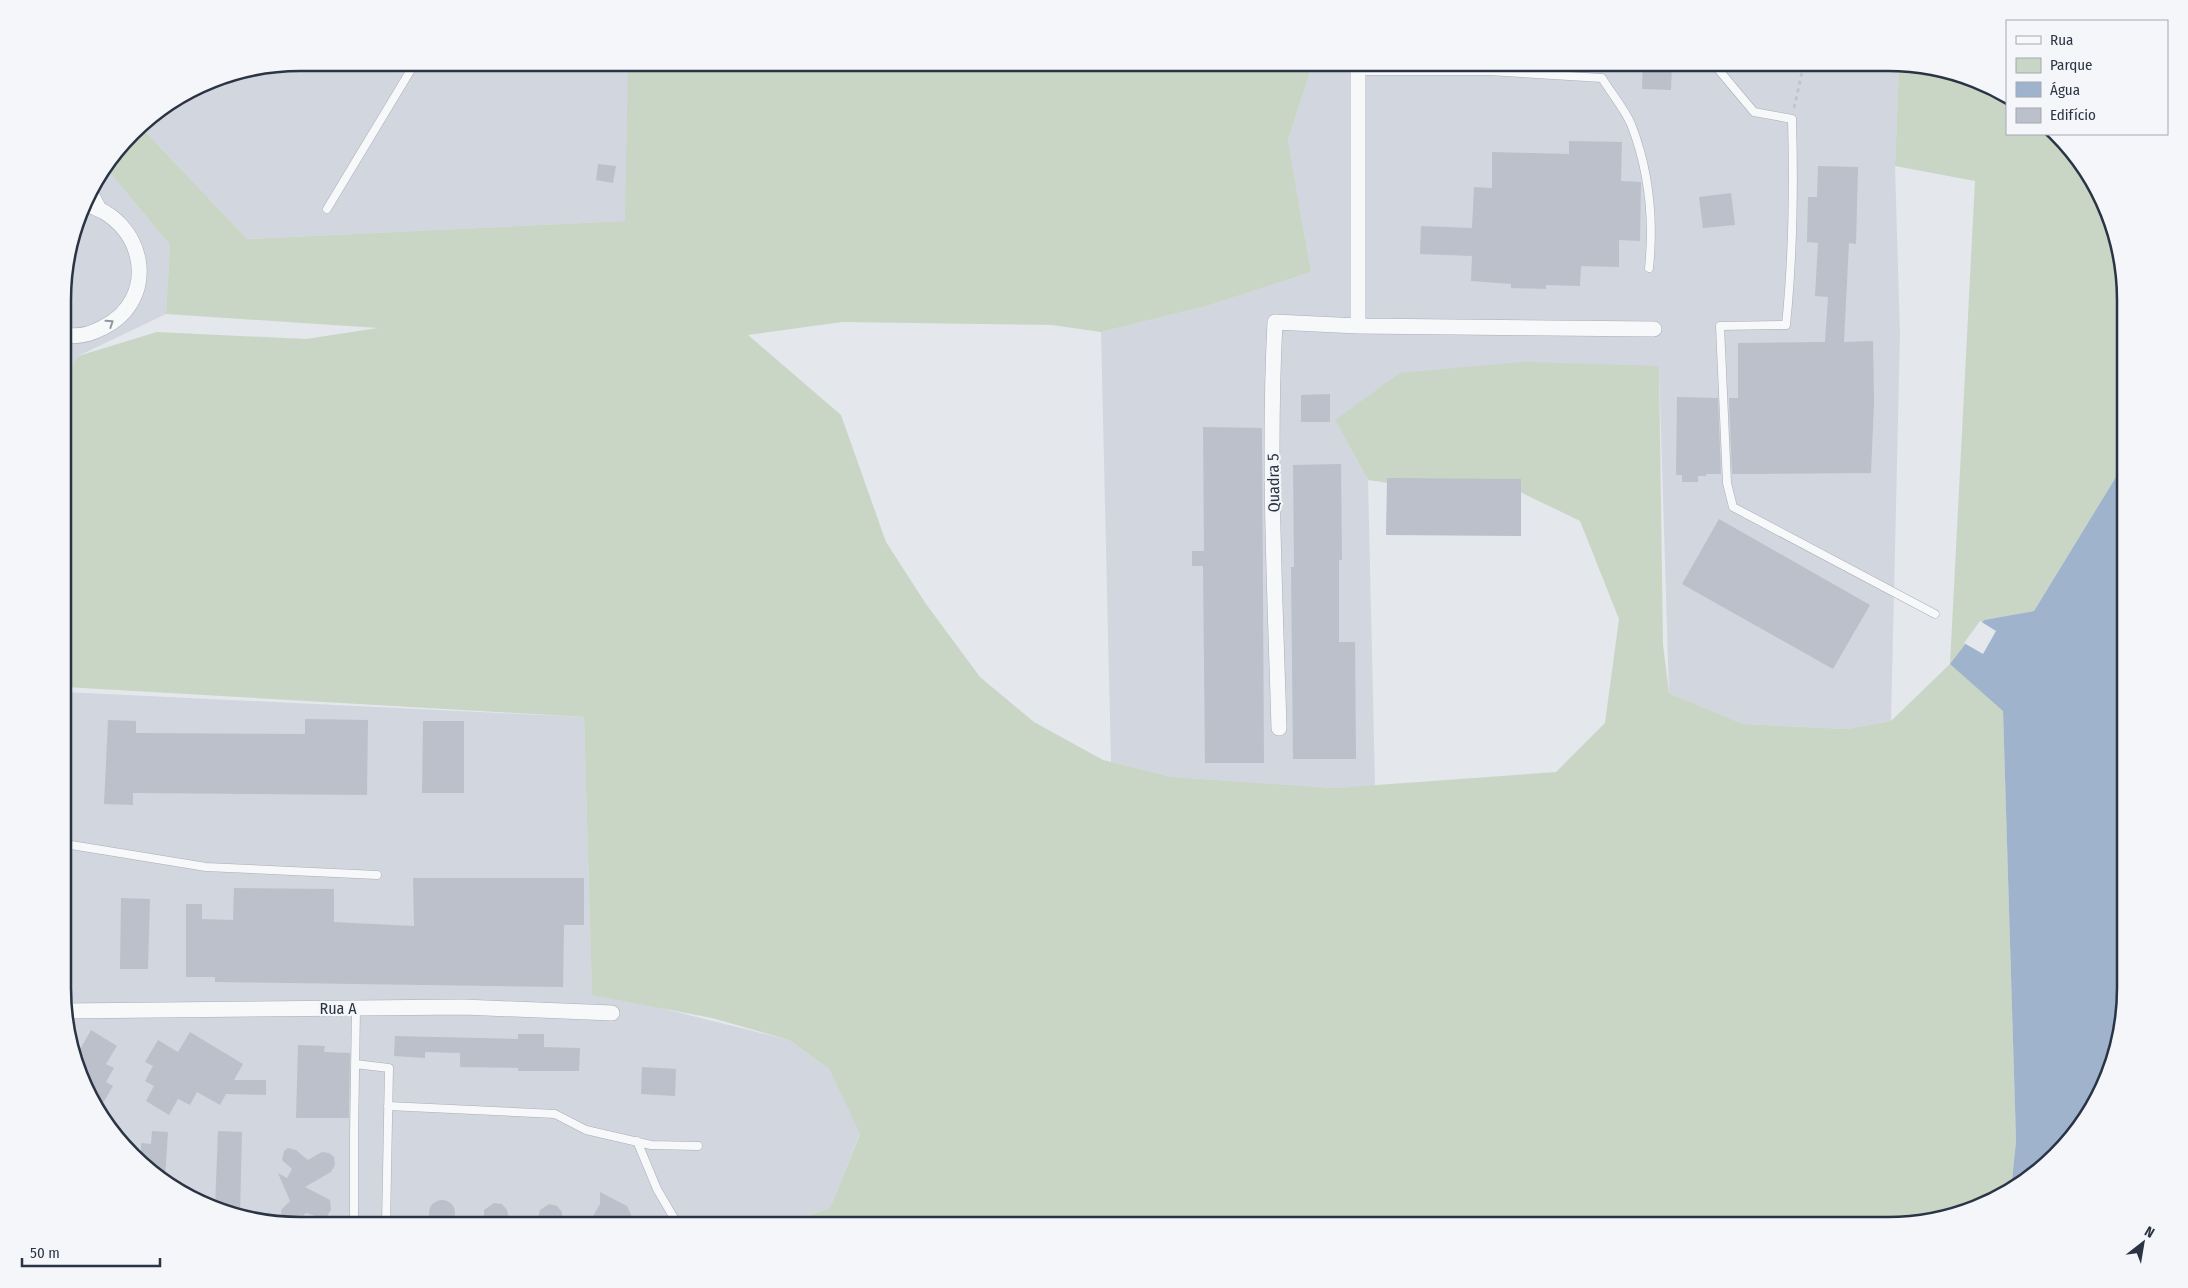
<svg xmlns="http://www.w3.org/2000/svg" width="2188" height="1288" viewBox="0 0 2188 1288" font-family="'Fira Sans Condensed',sans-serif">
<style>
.built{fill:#d2d6de}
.green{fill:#c9d6c5}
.water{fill:#9fb4cc}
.pier{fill:#e4e7ec}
.building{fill:#bbc0ca}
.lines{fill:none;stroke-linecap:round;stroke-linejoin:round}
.lane-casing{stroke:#a9aeb7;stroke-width:9}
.street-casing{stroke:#a9aeb7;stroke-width:16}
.path{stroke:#c2c5cb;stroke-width:3;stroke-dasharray:4 4;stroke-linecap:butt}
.lane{stroke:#f7f8fa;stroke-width:8}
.street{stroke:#f7f8fa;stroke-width:15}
.oneway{stroke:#9196a0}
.labels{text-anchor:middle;stroke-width:4.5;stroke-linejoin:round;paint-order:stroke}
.street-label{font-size:16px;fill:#2b3445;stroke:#f4f6f9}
.rim{fill:none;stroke:#2b3445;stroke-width:2.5}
</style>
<rect width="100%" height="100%" fill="#e4e7ec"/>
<path class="built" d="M300 63H632L626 221 247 239 140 126 143 122 210 81Z
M1313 63 1899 64 1895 166 1900 335 1891 721 1847 729 1743 724 1669 693 1659 366 1335 420 1368 480 1375 786 1335 788 1172 777 1111 762 1101 332 1207 306 1311 272 1288 140Z
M107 169 170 245 166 314 78 356 65 377V270L87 195Z
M65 692 584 717 592 991 789 1040 829 1069 860 1133 830 1208 805 1217 795 1225H300L239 1217 181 1193 102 1120 65 1018Z"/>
<path class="green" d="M628 63H1313L1288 140 1311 272 1207 306 1101 332 1052 325 842 322 748 335 841 415 886 542 926 604 980 677 1034 722 1103 760 1172 777 1335 788 1556 772 1605 723 1619 619 1580 521 1516 490 1456 493 1368 480 1335 420 1400 373 1522 362 1659 366 1663 645 1669 693 1743 724 1847 729 1891 721 1950 664 1975 181 1895 166 1899 64 1949 71 2007 94V134H2049L2086 168 2113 224 2125 285V459L2119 472 2034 611 1984 620 1951 664 2003 710 2016 1141 2011 1190 2007 1193 1903 1225H795L805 1217 830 1208 860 1134 829 1069 789 1040 712 1018 592 995 584 717 65 687V377L78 356 157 332 306 339 378 328 166 314 170 245 107 169 140 126 247 239 625 221Z"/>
<path class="water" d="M2125 459V1003L2093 1107 2056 1156 2011 1190 2016 1141 2003 711 1950 664 1984 620 2034 611 2119 472Z"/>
<path class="pier" d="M1980 621 1996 631 1983 654 1964 643Z"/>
<path class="building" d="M1643 62H1672L1671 90 1642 89Z
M1569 141 1622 142 1621 181 1641 182 1640 241 1619 240V267L1581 266 1580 286 1546 285V289L1511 288V284L1471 281 1472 256 1420 254 1421 226 1472 228 1474 187 1492 188V152L1569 154Z
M598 164 616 166 613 183 596 180Z
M1818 166 1858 167 1856 244 1849 243 1844 342 1873 341 1874 402 1871 473 1732 474 1729 398H1738V343L1825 342 1828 297 1815 296 1818 243 1807 242 1808 197H1817Z
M1731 193 1735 225 1703 228 1699 197Z
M1330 394V422H1301V395Z
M1677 397 1718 398 1721 474H1706V476H1698V482H1682V475H1676Z
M1203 427 1262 428 1264 763H1205L1203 566H1192V551H1204Z
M1341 464 1342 560H1339V642H1355L1356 759H1293L1291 567H1294L1293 465Z
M1387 478 1521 479V536L1386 535Z
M1719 519 1870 605 1833 669 1682 584Z
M305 719 368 720 367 795 133 793V805L104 804 108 720 136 721V733L305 734Z
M423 721H464V793H422Z
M413 878H584V925H564L563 987 215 982V977H186V904H202V919L233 920 234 888 334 889V922L414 926Z
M121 898 150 899 148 969H120Z
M91 1030 117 1046 106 1064 114 1068 106 1082 113 1086 99 1110 78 1053Z
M190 1032 243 1064 234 1080H266V1095L226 1094 220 1105 197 1092 190 1105 178 1099 169 1115 146 1101 154 1086 145 1081 153 1066 145 1062 158 1040 178 1052Z
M518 1034H544V1047L580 1048 579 1071H518V1068L460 1067V1053L425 1052V1058L394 1056 395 1036 518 1039Z
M298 1045 325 1046 324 1052 350 1053 349 1118H296Z
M642 1067 676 1069 675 1096 641 1094Z
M152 1131 168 1132 165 1178 141 1155V1143L151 1144Z
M218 1131 242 1132 240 1214 229 1213 215 1208Z
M288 1148 296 1150 308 1160 322 1152 329 1153 334 1157 335 1165 331 1172 305 1187 330 1200 331 1210 327 1216 319 1217 306 1213 297 1222 290 1224 282 1219 281 1210 290 1201 278 1173 287 1178 292 1169 282 1160 284 1151Z
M600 1192 627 1206 632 1217 631 1225H594L593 1216 600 1204Z
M429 1213a13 13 0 1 1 26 0a13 13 0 1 1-26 0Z
M494 1203 502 1204 507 1210 509 1218 504 1225H487L484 1219V1210Z
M549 1204 557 1206 562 1212V1220L560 1225H540L538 1218 540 1210Z"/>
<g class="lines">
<g class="lane-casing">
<path id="lane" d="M1713 63 1754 112 1792 119C1794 188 1793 256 1786 325L1720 326 1727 483 1733 507 1935 614
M1358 71H1489L1602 78C1611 93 1624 108 1631 124 1649 170 1654 219 1649 268
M327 209 415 63
M65 844 206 867 377 875
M355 1064 389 1068 386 1225
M388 1106 555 1114 586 1130 651 1145 698 1146
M637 1141 657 1189 678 1225
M354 1225V1135L356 1008"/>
</g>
<g class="street-casing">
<path id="street" d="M1358 63V326
M90 192 98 207
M65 335C77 337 91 334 102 328 161 300 146 219 84 204
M1279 728C1275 593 1268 457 1275 322L1358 326 1654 329
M65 1011 463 1007 612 1013"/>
</g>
<path class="path" d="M1794 108 1804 63"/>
<use href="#lane" class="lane"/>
<use href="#street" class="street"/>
</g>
<defs><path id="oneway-chevron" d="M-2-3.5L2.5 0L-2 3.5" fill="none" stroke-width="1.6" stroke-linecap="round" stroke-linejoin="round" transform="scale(1.25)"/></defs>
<use class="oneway" href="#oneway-chevron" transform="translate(110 323) rotate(-34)"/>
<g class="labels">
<g class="street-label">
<text transform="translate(1273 483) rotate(-91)" y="6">Quadra 5</text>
<text x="338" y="1014">Rua A</text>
</g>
</g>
<path d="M0 0H2188V1288H0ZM300 71H1888A229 229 0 0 1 2117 300V988A229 229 0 0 1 1888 1217H300A229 229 0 0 1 71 988V300A229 229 0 0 1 300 71Z" fill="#f4f6f9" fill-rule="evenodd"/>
<path class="rim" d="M300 71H1888A229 229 0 0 1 2117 300V988A229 229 0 0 1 1888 1217H300A229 229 0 0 1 71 988V300A229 229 0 0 1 300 71Z"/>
<rect x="2006" y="20" width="162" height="115" fill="#f4f6f9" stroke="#a4a8b1"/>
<rect x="2016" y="36" width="25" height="8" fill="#f7f8fa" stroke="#a4a8b1"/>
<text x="2050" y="45" font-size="15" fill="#2b3445">Rua</text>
<rect x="2016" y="58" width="25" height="15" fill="#c9d6c5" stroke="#a4a8b1"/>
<text x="2050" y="70" font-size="15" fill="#2b3445">Parque</text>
<rect x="2016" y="82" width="25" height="15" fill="#9fb4cc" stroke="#a4a8b1"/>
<text x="2050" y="95" font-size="15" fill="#2b3445">Água</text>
<rect x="2016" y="108" width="25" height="15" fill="#bbc0ca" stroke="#a4a8b1"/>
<text x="2050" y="120" font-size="15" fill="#2b3445">Edifício</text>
<g transform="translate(2143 1243) rotate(31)" stroke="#f4f6f9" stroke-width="4" paint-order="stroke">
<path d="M0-4L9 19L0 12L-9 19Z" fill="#2b3445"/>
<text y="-8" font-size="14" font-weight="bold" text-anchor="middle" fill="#2b3445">N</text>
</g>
<path d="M22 1258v8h138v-8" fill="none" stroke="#2b3445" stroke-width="2.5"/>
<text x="30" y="1258" font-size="15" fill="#2b3445" stroke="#f4f6f9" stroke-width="4" paint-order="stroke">50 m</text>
</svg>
